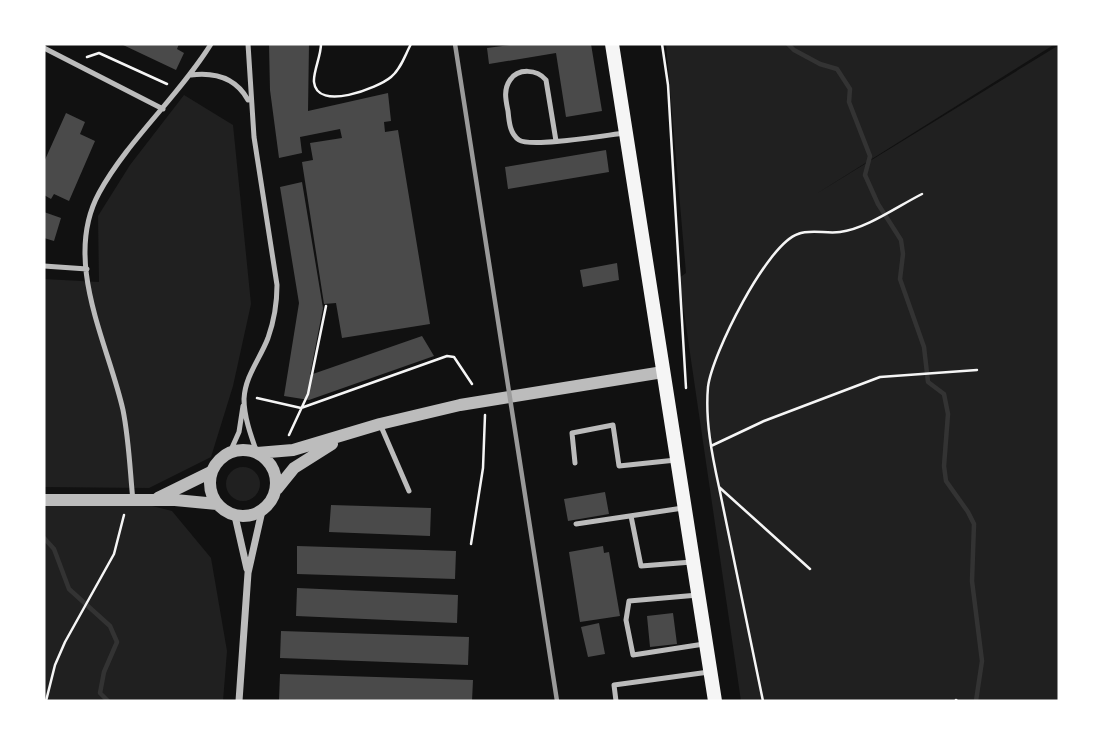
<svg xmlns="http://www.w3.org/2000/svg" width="1103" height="745" viewBox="0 0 1103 745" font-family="'PT Sans Narrow',sans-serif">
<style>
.green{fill:#202020}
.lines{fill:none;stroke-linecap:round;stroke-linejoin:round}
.stream{stroke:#333;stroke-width:4.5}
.building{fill:#4a4a4a}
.path{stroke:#f5f5f5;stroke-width:2.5}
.service{stroke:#bcbcbc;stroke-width:5}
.minor{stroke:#bcbcbc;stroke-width:7}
.tertiary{stroke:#bcbcbc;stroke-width:12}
.secondary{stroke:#f5f5f5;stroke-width:14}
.rail{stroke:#9a9a9a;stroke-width:4.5}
</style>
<rect width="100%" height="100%" fill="#111"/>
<path class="green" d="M666 44H1055L816 194 1059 45V701H741L679 278 686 273Z
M184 95 233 125 251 304 233 386 211 457 149 488 44 487V279L99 282 98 216 130 165Z
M226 484a17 17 0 1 1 34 0a17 17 0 1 1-34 0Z
M44 504 152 506 172 511 211 558 227 651 223 701H44Z"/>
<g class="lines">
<path class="stream" d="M788 44 794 50 820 64 837 69 850 89 849 102 870 156 865 175 878 204 901 240 903 254 900 279 924 347 928 382 944 394 948 414 944 466 946 481 968 512 974 524 972 581 982 661 976 701
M44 538 54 549 69 589 110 626 117 642 104 672 100 693 108 701"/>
</g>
<path class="building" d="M121 44H179L177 49 184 53 176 70Z
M269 44H309L308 111 388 93 391 121 384 122 385 132 398 130 430 324 342 338 336 303 324 304 302 162 313 160 310 143 342 138 340 129 300 137 302 153 279 158 270 90Z
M518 44H591L602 111 566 117 556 53 489 64 487 48Z
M66 113 85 122 80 134 95 141 69 201 54 194 51 199 44 195V162Z
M606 150 609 172 508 189 505 167Z
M302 182 323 308 310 375 422 336 434 356 309 400 284 396 299 303 280 187Z
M44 212 61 218 54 241 44 238Z
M617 263 619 280 583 287 580 270Z
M605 492 609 514 568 521 564 499Z
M331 505 431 508 430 536 329 532Z
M297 546 456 551 455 579 297 574Z
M603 546 604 553 609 552 620 616 580 622 569 552Z
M297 588 458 595 457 623 296 616Z
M673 613 677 644 650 647 647 616Z
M599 623 605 654 588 657 581 627Z
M281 631 469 637 468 665 280 658Z
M280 674 473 680 472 701H279Z"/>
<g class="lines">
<path class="path" d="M321 44C321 56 313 72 314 82 317 112 378 88 391 77 401 69 405 55 411 44
M662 44 668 85 686 388
M87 57 99 53 167 84
M257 398 301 408 447 356 454 357 472 384
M289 435 308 394 326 306
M711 446 764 421 880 377 977 370
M719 487C712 455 705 420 708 387 712 354 767 244 798 234 810 229 827 234 840 232 866 229 898 206 922 194
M471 544 483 468 485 415
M956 700 957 701
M46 701 55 665 65 642 114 554 124 515
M763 701 719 487 810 569"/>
<path class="service" d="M248 44 254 137 277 285C277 302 274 321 268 338 260 359 245 376 244 399 244 417 251 436 257 453
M44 48 163 109
M191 75C216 72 236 78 248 100
M556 141 546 80C537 69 518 68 510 80 503 90 506 101 508 111 509 122 510 134 519 140 531 148 607 135 625 133
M44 266 87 269
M380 424 409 491
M230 452 239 432 243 406
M575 463 572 433 613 425 619 466 676 460
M133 501C130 471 129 440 123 410 108 343 62 261 99 193 128 140 178 97 211 44
M631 516 641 566 692 562
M576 524 683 508
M698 595 629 601 626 620 633 655 704 644
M616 701 614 685 709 672"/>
<path class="minor" d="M235 516 247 569
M239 701 248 573 262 511"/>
<path class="tertiary" d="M210 483a33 33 0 1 1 66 0a33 33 0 1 1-66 0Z
M257 453 293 450 380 424 460 405 663 372
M277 489 294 468 332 444
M158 498 211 472
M44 500H175L217 504"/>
<path class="secondary" d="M612 44 715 701"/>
<path class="rail" d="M455 44 557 701"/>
</g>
<rect width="1103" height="745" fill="none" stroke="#ffffff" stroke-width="91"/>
</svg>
